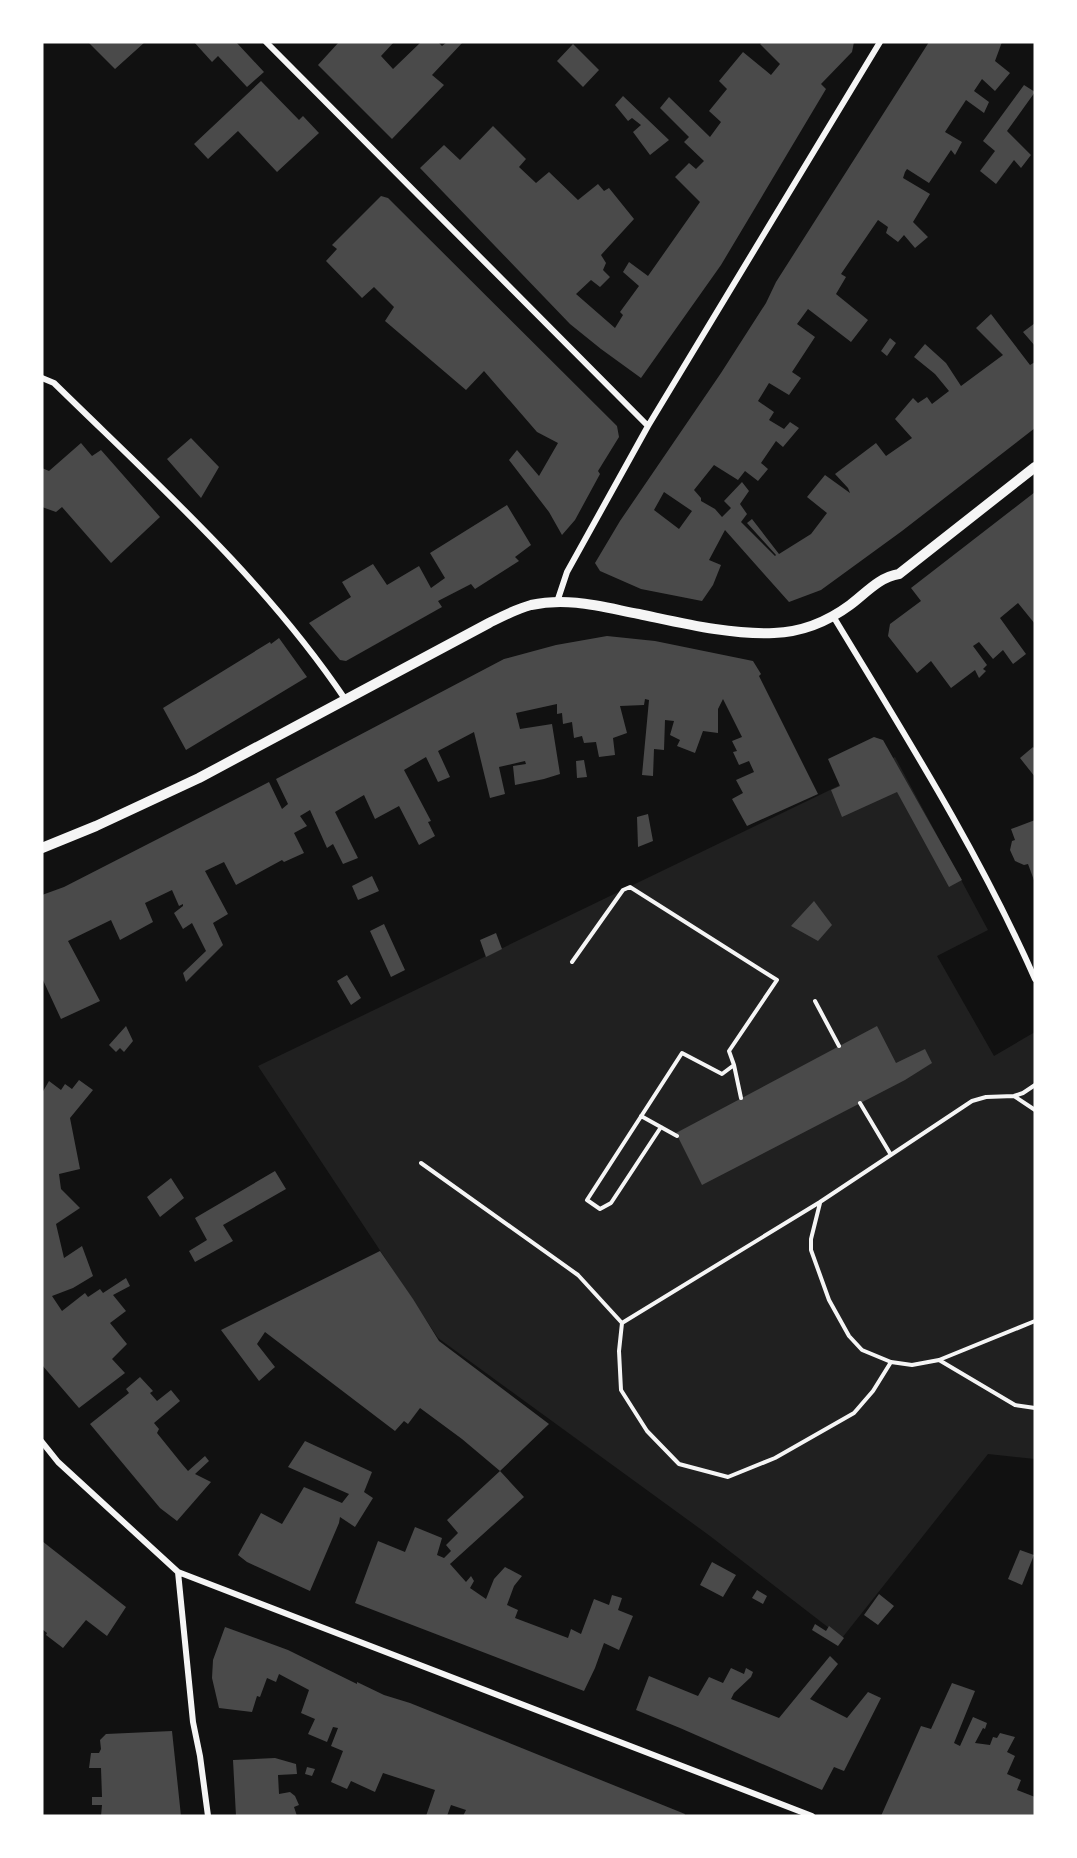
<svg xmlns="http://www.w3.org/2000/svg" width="1077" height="1858" viewBox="0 0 1077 1858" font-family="Roboto,sans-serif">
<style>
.green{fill:#202020}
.building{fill:#4a4a4a;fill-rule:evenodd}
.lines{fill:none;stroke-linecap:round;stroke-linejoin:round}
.path{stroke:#f5f5f5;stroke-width:4}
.minor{stroke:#f5f5f5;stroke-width:6}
.tertiary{stroke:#f5f5f5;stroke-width:10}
</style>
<rect width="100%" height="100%" fill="#111"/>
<path class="green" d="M895 757 988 930 937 956 994 1056 1035 1032V1459L988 1454 842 1638 710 1536 438 1338 258 1066 830 790Z"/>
<path class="building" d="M88 42H145L115 69Z
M194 42H236L264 72 247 87 218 56 212 62Z
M339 42H394L381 56 393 69 421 42H438L442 46 447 42H463L432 75 444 85 392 139 318 65Z
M763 42H854L852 52 821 84 826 89 721 265 641 378 601 349 570 324 420 168 444 145 460 160 493 126 526 159 519 167 536 183 549 172 578 200 598 184 604 191 609 188 634 219 601 255 606 263 603 270 610 277 600 287 591 280 576 294 615 328 623 315 620 312 639 286 623 272 629 262 648 276 700 202 675 177 689 163 696 169 704 161 684 142 689 137 660 108 669 97 710 137 721 122 709 111 727 89 719 81 743 52 771 75 780 64 760 44Z
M929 42H1002L995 61 1010 73 995 91 982 79 974 91 989 102 984 113 966 100 945 132 962 142 955 155 951 150 929 183 907 169 905 172 903 178 930 194 913 222 928 237 915 248 904 235 898 242 886 233 888 227 878 220 841 274 846 277 836 294 868 320 851 342 808 309 797 324 815 337 792 372 801 378 789 395 769 383 758 401 774 412 769 420 784 429 790 422 799 428 783 447 776 441 761 463 768 469 758 481 745 471 738 480 714 465 694 490 701 498V501L715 509 722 517 731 508 724 501 742 482 749 491 740 504 747 514 741 522 775 556 776 555 747 523 752 519 779 554 811 534 827 513 807 497 825 475 850 493 848 488 835 474 876 443 886 456 912 438 895 419 913 398 918 403 927 397 932 404 949 391 935 374 914 357 925 344 946 363 961 386 1003 355 976 328 991 314 1030 365 1035 362V428L902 531 821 590 789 602 725 530 709 560 721 565 713 585 702 601 641 589 600 571 595 563 620 521 721 373 766 303 776 282ZM664 492 692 511 679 529 654 510Z
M573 44 599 70 583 87 557 61Z
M261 81 299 120 303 116 319 133 277 172 238 131 208 159 194 144Z
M1024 85 1035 92 1007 131 1031 155 1021 168 1014 160 996 184 980 171 995 151 983 141Z
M623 96 669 140 650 155 633 132 641 125 632 118 628 121 615 105Z
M381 196 388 198 617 426 619 437 598 471 600 474 575 520 562 535 549 512 509 460 517 450 539 476 558 443 537 432 484 371 466 390 385 321 394 307 374 287 362 298 326 261 337 249 332 245Z
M1035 323V346L1023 332Z
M890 338 896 343 887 356 881 351Z
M191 438 219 467 201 498 167 459Z
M81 443 92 456 101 450 160 517 111 563 62 507 56 512 42 507V468L49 471Z
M1035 492V624L1018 603 1000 618 1026 654 1013 664 1003 650 993 659 979 642 973 646 987 665 983 669 986 671 979 678 975 670 951 688 931 661 917 673 888 636 890 624 921 601 911 588Z
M507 505 531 545 515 557 519 561 475 589 471 584 438 601 442 607 346 661 340 660 309 623 351 597 342 582 373 564 387 585 419 566 431 588 445 578 430 553Z
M607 636 655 641 753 661 761 674 759 676 818 794 747 826 732 799 743 793 736 780 754 772 749 761 739 765 733 752 737 751 732 741 742 737 723 699 718 709V733L703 731 695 753 677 746 680 740 670 735 674 721 665 720 664 750 654 749 653 776 642 775 649 700 645 699 644 705 620 706 627 733 613 738 615 755 599 757 596 742 584 743 582 736 574 738 572 722 563 724 562 713 557 714V704L516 713 520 729 552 724 560 774 544 779 515 785 513 766 526 764 525 761 499 767 505 794 490 798 474 732 438 751 450 777 438 782 426 757 404 770 431 821 428 822 435 836 419 845 399 806 375 819 364 795 335 812 358 858 343 864 333 844 327 848 310 810 300 816 307 826 294 833 304 853 284 862 282 860 236 885 224 862 205 871 228 914 213 923 223 945 186 982 183 973 206 951 192 923 183 929 174 913 183 906V904L179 906 172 890 145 903 153 922 120 940 111 920 68 941 100 1001 61 1019 42 978V895L64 887 269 782 282 809 288 804 276 779 504 659 556 645Z
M279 638 307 677 186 750 163 708 270 642 271 644Z
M874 737 883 740 962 880 949 887 897 792 842 817 831 790 840 786 828 759Z
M1033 747 1035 749V777L1020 758Z
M584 760 587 777 577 778 576 761Z
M648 814 653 841 638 847 637 817Z
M1035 820V883L1028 864 1024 865 1015 861 1010 850 1012 841 1015 840 1011 829Z
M372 876 379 891 358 900 352 886Z
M814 901 832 925 818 941 791 926Z
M384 924 405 970 391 977 370 931Z
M496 933 502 949 486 957 480 940Z
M347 975 361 998 351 1005 337 981Z
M126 1026 133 1041 124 1052 120 1048 116 1052 109 1045Z
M877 1026 896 1063 925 1049 932 1063 905 1080 702 1185 676 1133Z
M79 1080 93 1090 70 1118 80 1169 59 1174 61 1189 80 1208 56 1224 64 1258 82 1246 93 1276 73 1288 52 1296 62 1311 85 1293 88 1297 100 1289 103 1293 126 1278 130 1286 113 1295 126 1311 110 1323 127 1344 112 1359 125 1373 79 1408 42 1365V1093L49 1081 61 1090 65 1084 72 1089Z
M275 1171 286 1189 223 1225 233 1241 195 1262 189 1251 207 1240 195 1218Z
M171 1178 184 1198 160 1217 147 1197Z
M380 1251 413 1299 439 1341 549 1424 500 1471 462 1439 420 1408 408 1424 404 1421 395 1431 265 1332 257 1344 275 1367 259 1381 221 1330Z
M140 1377 153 1391 150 1393 157 1401 171 1390 180 1401 154 1423 159 1429 157 1433 182 1464 188 1471 205 1456 209 1461 195 1474 211 1482 177 1521 160 1508 90 1424 129 1393 126 1389Z
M305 1441 372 1472 364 1492 373 1498 355 1527 340 1517 339 1523 310 1591 247 1562 238 1555 261 1513 282 1524 304 1487 342 1503 349 1494 288 1467Z
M500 1471 524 1497 450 1564 466 1582 471 1576 474 1581 470 1588 486 1599 494 1579 505 1567 522 1576 514 1586 507 1605 518 1610 515 1618 568 1638 571 1629 581 1634 594 1599 609 1605 612 1595 622 1598 618 1610 633 1616 619 1650 604 1643 595 1668 584 1691 355 1603 378 1541 405 1552 415 1527 442 1538 437 1555 444 1558 451 1551 446 1545 458 1533 447 1520Z
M42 1541 126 1607 107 1636 86 1620 63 1648 46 1635 47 1633 42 1629Z
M1020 1550 1034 1555 1022 1585 1008 1579Z
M712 1562 736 1575 723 1597 700 1585Z
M757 1590 767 1596 763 1604 752 1598Z
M879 1594 894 1606 878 1625 864 1615Z
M815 1624 826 1631 829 1626 844 1638 838 1646 812 1630Z
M225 1627 288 1650 357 1684V1682L384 1695 410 1703 685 1814 684 1816H463L466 1810 451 1805 447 1816H426L435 1790 383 1773 375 1792 351 1781 347 1789 331 1782 343 1751 331 1746 338 1728 333 1727 327 1742 308 1734 315 1719 301 1713 309 1690 279 1674 276 1682 267 1678 260 1697 257 1696 252 1712 219 1708 212 1678 213 1660Z
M830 1656 838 1664 810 1699 847 1718 868 1692 881 1698 844 1771 834 1767 822 1790 680 1728 636 1710 649 1676 698 1696 709 1677 723 1683 731 1668 744 1674 746 1668 753 1672 751 1677 734 1693 731 1699 779 1718Z
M952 1683 975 1691 954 1743 960 1746 973 1717 987 1723 985 1729 983 1728 975 1743 990 1745 993 1737 997 1738 1000 1733 1015 1737 1007 1752 1015 1756 1007 1774 1021 1780 1017 1790 1035 1797V1816H881L921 1726 931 1729Z
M172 1731 181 1816H101L102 1805H92V1797H102L101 1768H89L91 1753H99L101 1749 100 1740 106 1734Z
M275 1758 296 1764 297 1774 278 1775 279 1794 290 1792 295 1796 299 1805 294 1807 297 1816H236L233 1760Z
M307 1767 315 1769 312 1776 305 1774Z"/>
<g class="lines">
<path class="path" d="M572 962 623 890 630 887 777 980 729 1051 734 1065 741 1098
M815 1001 839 1046
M1014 1096 1035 1110
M860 1103 891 1155
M641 1116 677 1136
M661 1127 611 1203 600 1209 587 1200 682 1053 722 1074 734 1065
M421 1163 578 1275 622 1323 619 1351 621 1390 647 1431 679 1464 728 1477 775 1458 854 1413 873 1391 891 1362
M820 1203 811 1239V1250L829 1300 849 1336 862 1350 891 1362 912 1365 939 1360 1035 1321
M622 1323 820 1202 972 1101 986 1097 1014 1096 1023 1093 1035 1085
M939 1360 1015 1405 1035 1408"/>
<path class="minor" d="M266 42 648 426
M42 378 54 383C156 483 265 580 345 699
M557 602 567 572 648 426 880 42
M833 616C905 735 979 852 1035 979
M42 1442 58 1462 178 1572 812 1816
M178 1572 193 1722 200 1756 208 1816"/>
<path class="tertiary" d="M42 848 96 826 199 778 489 623C503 616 516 609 531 605 569 597 602 607 639 614 682 623 730 635 774 633 802 632 827 622 850 605 865 594 879 577 899 574L1035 467"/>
</g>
<rect width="1077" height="1858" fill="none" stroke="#ffffff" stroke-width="87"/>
</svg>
